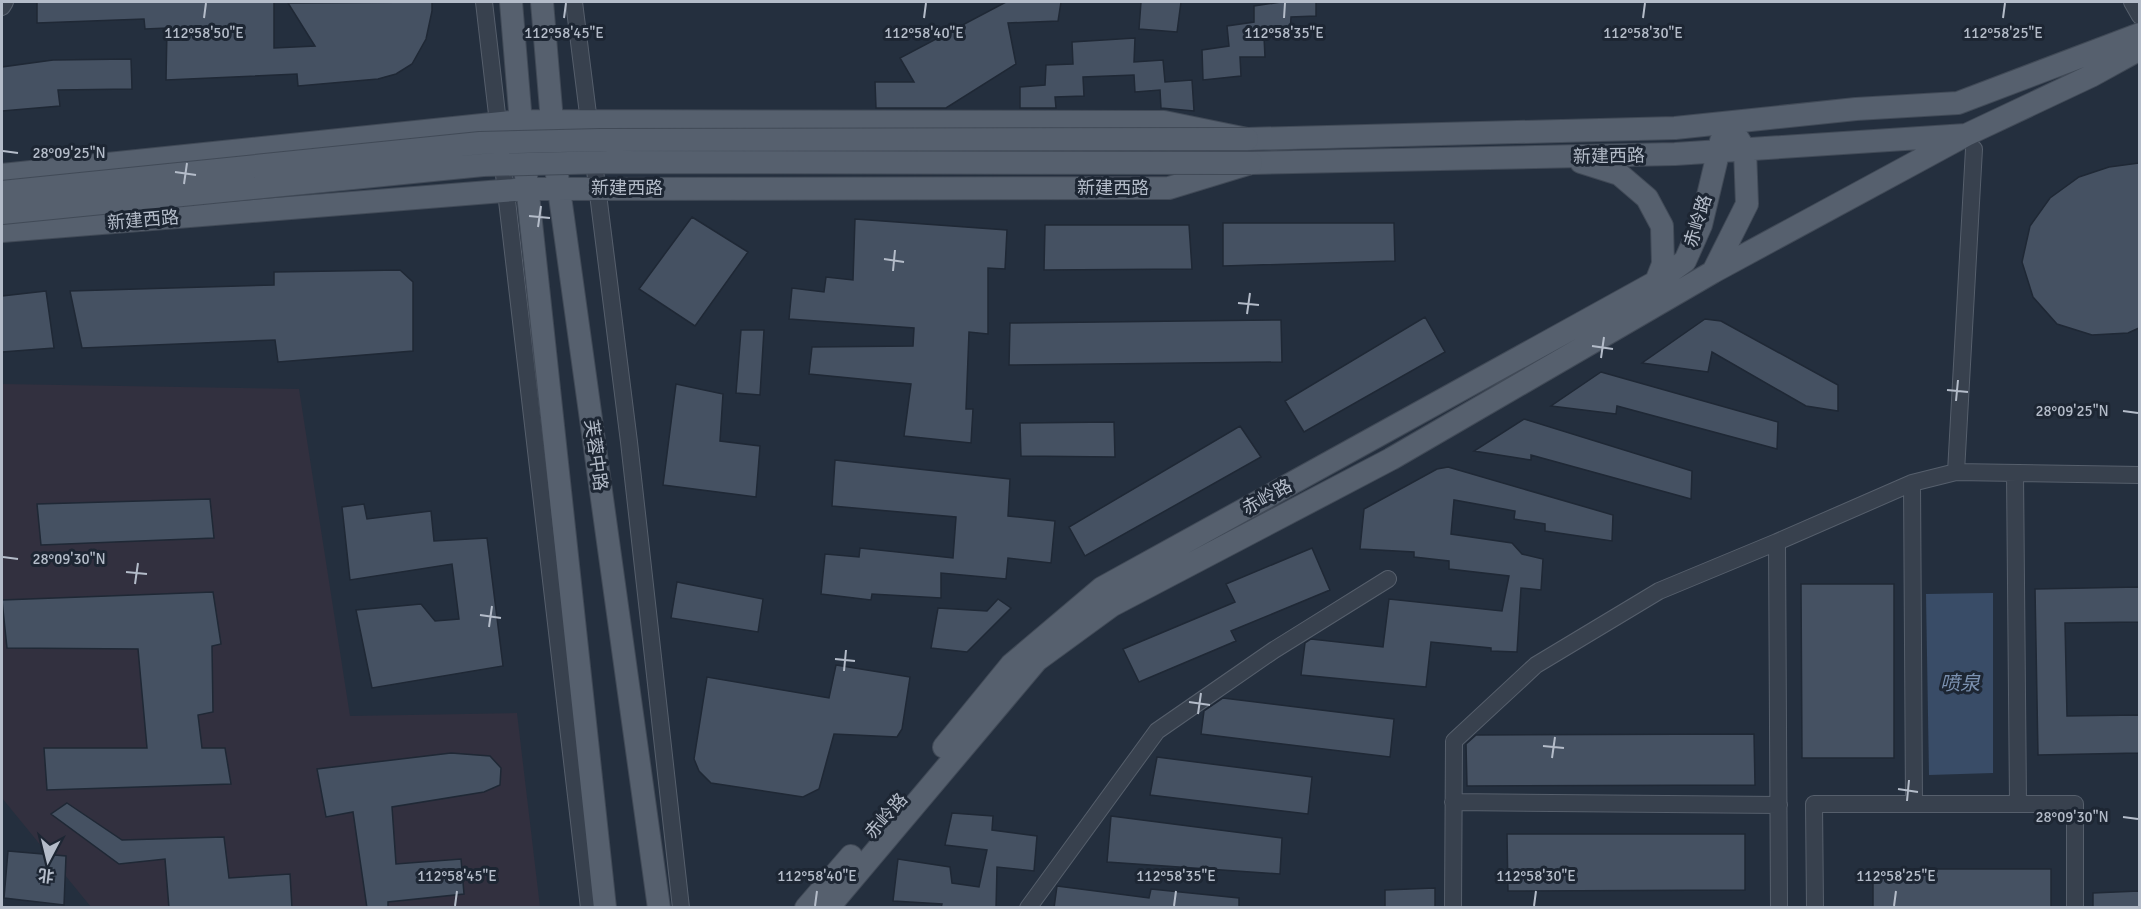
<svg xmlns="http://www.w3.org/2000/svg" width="2141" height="909" viewBox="0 0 2141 909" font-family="Signika,'Noto Sans SC',sans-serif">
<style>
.medical{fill:#32303f}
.water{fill:#394c67}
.building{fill:#455162;stroke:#1f2835;stroke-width:1.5}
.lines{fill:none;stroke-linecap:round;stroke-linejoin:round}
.minor-casing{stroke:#565f6c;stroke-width:18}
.major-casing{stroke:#414a57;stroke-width:24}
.minor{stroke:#38414e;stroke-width:16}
.major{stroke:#56606e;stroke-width:22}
.major-bridge-casing{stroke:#414a57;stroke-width:24;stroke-linecap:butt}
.major-bridge{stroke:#56606e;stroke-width:22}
.ticks{fill:none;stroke:#b4bcc9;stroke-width:2}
.labels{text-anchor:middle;stroke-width:6;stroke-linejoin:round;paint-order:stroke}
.street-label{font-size:18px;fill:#b4bcc9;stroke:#1d2633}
.water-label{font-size:20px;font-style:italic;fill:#7c92b1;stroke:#1d2633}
.ticks-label{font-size:15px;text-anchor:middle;fill:#b4bcc9;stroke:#1d2633;stroke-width:6;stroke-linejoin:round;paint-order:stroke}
</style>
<rect width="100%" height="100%" fill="#242f3e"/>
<path class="medical" d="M2 384 299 389 350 716 517 713 540 907H91L2 798Z"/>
<path class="water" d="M1993 593V773L1929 775 1926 594Z"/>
<path class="building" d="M37 2H274V48L315 46 288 3 432 2V11L426 39 412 64 396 74 378 79 298 86 297 74 166 80 167 28 145 29 144 19 37 23Z
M1006 2H1061L1058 21 1008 23 1016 64 946 108H876L875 82H914L900 58Z
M1141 2H1181L1177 32 1139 29Z
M1281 2H1316V16L1291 17 1290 35 1264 37 1265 57H1240L1241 76 1203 80 1202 50 1229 46 1227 26 1254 22V6Z
M1135 38 1134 62 1163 60 1165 82 1192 80 1194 111 1161 108 1160 90 1135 92 1134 75 1083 77 1084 96 1055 97 1056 108H1020V87L1045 85 1046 65 1073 64 1072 42Z
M131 59 132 89 58 90 60 106 2 111V67L53 60Z
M2139 163V328L2128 333 2092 335 2057 324 2033 297 2022 262 2030 226 2050 198 2079 177 2109 167Z
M692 217 748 252 695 326 639 289Z
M855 219 1007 230 1005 269 988 268V334L969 332 966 409H973L971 443 904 436 911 384 809 374 812 347 913 346 914 328 789 319 792 288 824 292 826 277 853 280Z
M1223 223H1394L1395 261 1223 266Z
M1045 225H1189L1192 269 1044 270Z
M400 270 413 282V351L278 362 275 340 82 348 70 291 274 285V272Z
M46 291 54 348 2 352V296Z
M1425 317 1445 352 1304 432 1285 401Z
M1705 319 1721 321 1838 385V411L1806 406 1712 352 1708 372 1642 363Z
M1281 320 1282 362 1009 365 1010 323Z
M741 330H764L760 395 736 393Z
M1601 372 1778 422 1777 449 1617 406 1616 414 1551 406Z
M676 384 723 394 720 441 760 446 756 497 663 485Z
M1524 419 1692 471 1691 499 1531 455V460L1474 451Z
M1114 422 1115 457 1021 456 1020 423Z
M1240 426 1261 457 1085 556 1069 527Z
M835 460 1010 479 1008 516 1055 521 1051 563 1008 558 1006 579 941 573V598L872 594 871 600 821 594 825 554 859 557 860 548 953 558 956 517 832 506Z
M1448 467 1613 515 1612 541 1545 531V524L1514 519 1515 511 1454 500 1451 534 1512 543 1522 554 1543 559 1541 590 1521 588 1517 652 1491 651V648L1431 642 1426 687 1301 675 1305 643 1311 639 1383 647 1389 599 1502 611 1509 576 1449 569V561L1414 557V552L1360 549 1364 509 1437 469Z
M210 499 214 538 41 545 37 504Z
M364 504 367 519 431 511 434 541 487 538 503 666 372 688 356 610 421 604 435 621 459 619 452 564 350 580 342 507Z
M1312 548 1330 590 1231 631 1236 641 1139 682 1123 649 1235 602 1226 584Z
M677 582 763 599 758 632 671 618Z
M1801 584H1894V758H1802Z
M2139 587V622L2065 623 2067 716 2139 715V753L2038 755 2035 589Z
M213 592 221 644 212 646 213 712 198 715 202 748H225L231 784 47 790 44 748H147L138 649 7 648 2 600Z
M998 599 1011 608 967 652 931 648 938 608 987 611Z
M836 665 910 677 902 729 897 737 834 734 819 789 803 797 711 783 699 771 694 759 707 677 829 698Z
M1223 698 1394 719 1390 757 1201 734 1204 711Z
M1754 734 1755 785 1467 786 1466 744 1476 735Z
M451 753 490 756 501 768 500 785 484 792 392 807 396 864 461 859 464 894 388 902V908H367L353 812 326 817 317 769Z
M1157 757 1312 777 1308 814 1150 795Z
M67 803 122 840 224 837 229 878 290 874 292 908H169L165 859 119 864 51 814Z
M952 813 993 816 992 830 1037 836 1034 871 997 867 996 908H941L942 904 893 901 898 859 950 867 952 883 979 887 987 850 945 845Z
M1111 816 1282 838 1280 874 1107 862Z
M1507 834H1745V890L1508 891Z
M8 851 66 856 64 905 4 898Z
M1873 869H2051V908H1873Z
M1057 886 1149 898 1151 889 1239 898V908H1054Z
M1435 888V908H1385V890Z
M2139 891V908H2093V893Z"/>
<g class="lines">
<g class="minor-casing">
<path id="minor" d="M484 2 589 908
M574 2 629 442 681 908
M2132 2 2140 16
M2 7 5 2
M1956 472 1974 149
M2015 473 2018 804
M1912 483 1914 804
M1453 802 1779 805
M1028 908 1157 731 1274 650 1388 579
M1453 908 1454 741 1536 665 1659 591 1777 542
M1779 908 1777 542 1912 483 1956 472 2140 475
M1815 908 1814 804H2075V908"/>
</g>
<g class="major-casing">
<path id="major" d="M511 2 522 135
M542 2 553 133
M1581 162 1619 174 1647 198 1662 226 1663 264 1656 282
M2 175 520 121 1164 122 1247 139 1675 128 1856 109 1958 103 2140 34
M557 175 659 908
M526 176 605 908
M2 231 527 189 1169 188 1251 163 1675 154 1966 135
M1713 272 1747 204 1745 150 1737 137
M944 747 1011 665 1102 588 1656 282 1685 261 1701 225 1721 141
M806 908 851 856
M828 908 1037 660 1111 606 1391 459 1713 272 1966 135 2091 76 2140 49"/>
</g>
<use href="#minor" class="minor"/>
<use href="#major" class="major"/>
<g class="major-bridge-casing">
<path id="major-bridge" d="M2 192 480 143 600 140 1247 139
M2 213 483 165 609 162 1251 163"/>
</g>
<use href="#major-bridge" class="major-bridge"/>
</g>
<path class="ticks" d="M204 18 206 3M564 18 566 3M924 18 926 3M1284 18 1285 3M1643 18 1645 3M2003 18 2005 3M3 151 18 153M175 172 196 175M184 184 187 163M529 216 550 218M538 227 541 206M884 259 904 262M893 271 895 250M1238 303 1259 305M1247 314 1250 293M1592 346 1613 349M1601 358 1604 337M1947 390 1968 392M1956 401 1958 380M2123 411 2138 413M3 557 18 559M126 572 147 574M135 584 138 563M480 615 501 618M489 627 492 606M835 659 855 661M844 671 846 650M1189 702 1210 705M1198 714 1201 693M1543 746 1564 748M1552 758 1555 737M1898 789 1918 792M1907 801 1909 780M2123 817 2138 819M455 906 457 891M815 906 817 891M1174 906 1176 891M1534 906 1536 891M1894 906 1896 891"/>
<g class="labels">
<g class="street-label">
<text transform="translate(1609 156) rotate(-1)" y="6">新建西路</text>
<text x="627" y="194">新建西路</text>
<text x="1113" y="194">新建西路</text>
<text transform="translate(143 220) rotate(-5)" y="6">新建西路</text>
<text transform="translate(1698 221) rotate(-73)" y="6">赤岭路</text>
<text transform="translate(596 455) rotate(82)" y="6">芙蓉中路</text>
<text transform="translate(1267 497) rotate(-29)" y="6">赤岭路</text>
<text transform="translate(886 816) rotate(-49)" y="6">赤岭路</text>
</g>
<g class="water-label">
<text x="1960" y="690">喷泉</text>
</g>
</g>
<g class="ticks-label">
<text x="204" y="38">112°58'50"E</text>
<text x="564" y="38">112°58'45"E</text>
<text x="924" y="38">112°58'40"E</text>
<text x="1284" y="38">112°58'35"E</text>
<text x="1643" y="38">112°58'30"E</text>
<text x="2003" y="38">112°58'25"E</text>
<text x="69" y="158">28°09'25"N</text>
<text x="2072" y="416">28°09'25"N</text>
<text x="69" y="564">28°09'30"N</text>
<text x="2072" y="822">28°09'30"N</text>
<text x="457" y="881">112°58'45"E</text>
<text x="817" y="881">112°58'40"E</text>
<text x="1176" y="881">112°58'35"E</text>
<text x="1536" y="881">112°58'30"E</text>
<text x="1896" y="881">112°58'25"E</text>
</g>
<rect width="2141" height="909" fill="none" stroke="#b4bcc9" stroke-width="6"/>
<g transform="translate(48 861) rotate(187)" stroke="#1d2633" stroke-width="4.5" paint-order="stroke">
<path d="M0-4.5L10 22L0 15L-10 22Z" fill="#b4bcc9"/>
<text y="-9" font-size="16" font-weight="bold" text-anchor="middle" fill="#b4bcc9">北</text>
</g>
</svg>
